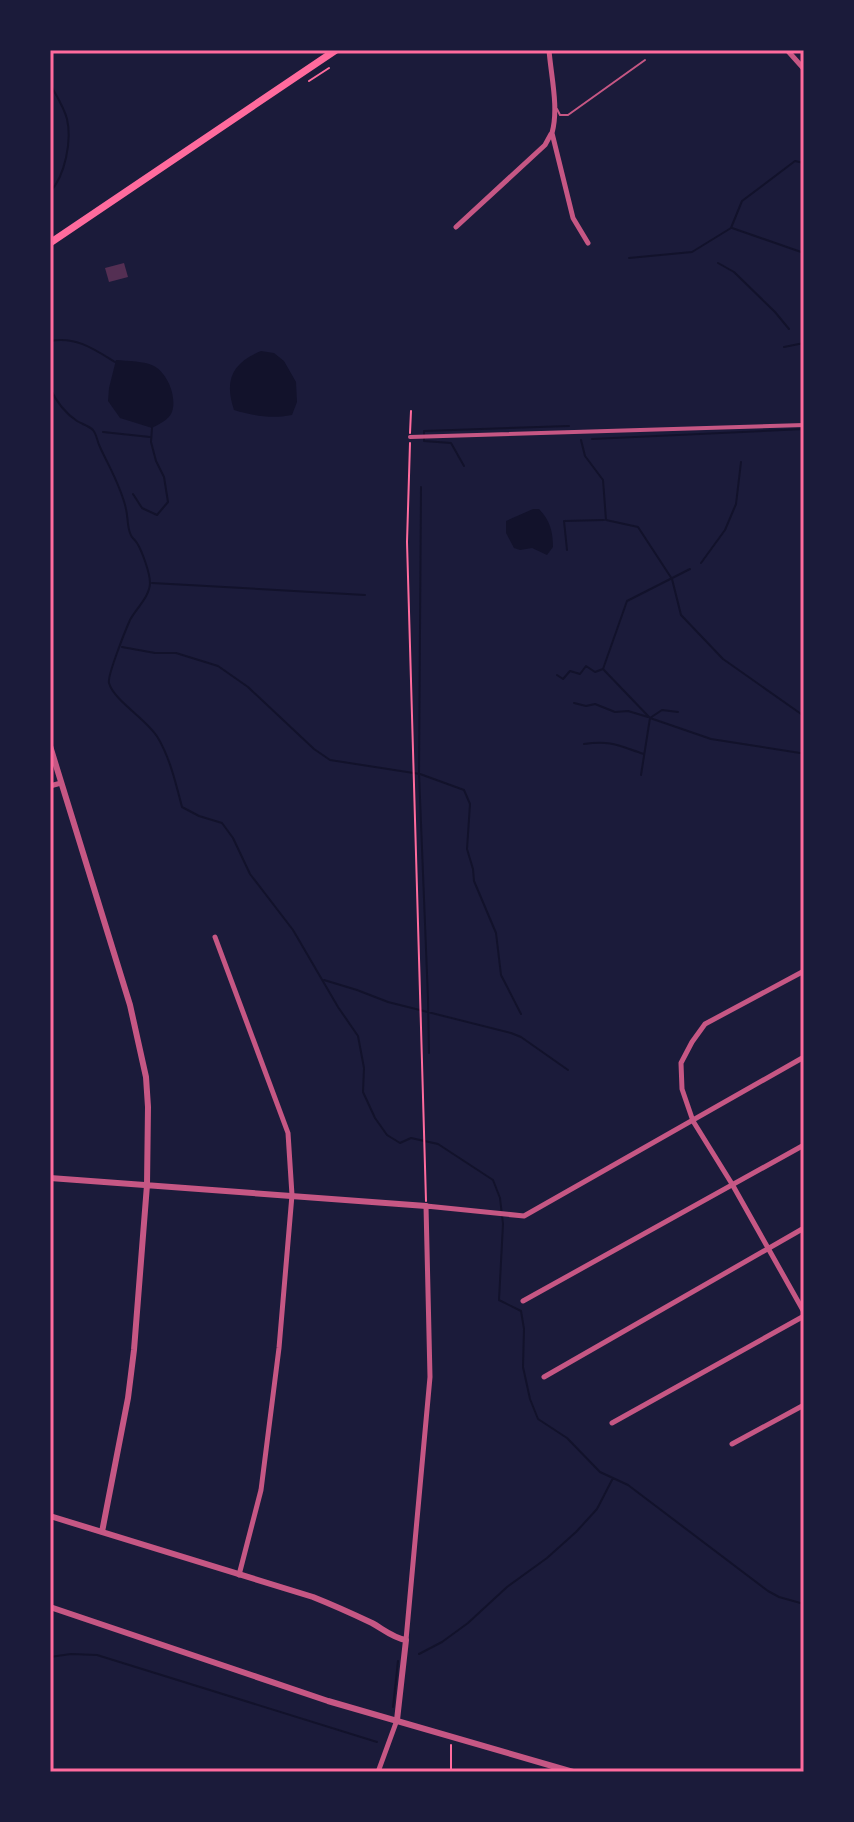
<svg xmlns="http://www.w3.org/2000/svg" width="854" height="1822" viewBox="0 0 854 1822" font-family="Raleway,sans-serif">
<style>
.water{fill:#12122b}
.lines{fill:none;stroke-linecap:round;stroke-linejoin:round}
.stream{stroke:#12122b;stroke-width:2}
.building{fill:#542f53}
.path{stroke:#ff6b9d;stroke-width:2}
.service{stroke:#c65784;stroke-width:2}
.pedestrian{stroke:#c65784;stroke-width:4}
.minor{stroke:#c65784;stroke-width:5}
.tertiary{stroke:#c65784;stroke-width:6}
.secondary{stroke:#ff6b9d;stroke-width:7}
.neatline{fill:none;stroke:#ff6b9d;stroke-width:3}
</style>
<rect width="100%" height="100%" fill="#1b1b3a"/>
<path class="water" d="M261 351 274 353 284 361 296 382 297 402 292 415C271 419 254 416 234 410 224 380 232 363 261 351Z
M116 360C128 361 144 361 154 366 168 374 177 397 172 412 169 420 159 424 152 428L120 418 108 401 109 388Z
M533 509H539C550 520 553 532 553 547L547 555 532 548 520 550 514 548 506 533V521Z"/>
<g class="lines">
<path class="stream" d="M50 84C56 95 64 107 67 119 72 141 65 176 50 192
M732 228 804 253
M629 258 692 252 731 228 742 201 795 161 804 163
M718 263 734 272 775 312 789 329
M50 341C76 336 94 349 115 362
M784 347 804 343
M50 388C56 401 65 413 77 421 82 424 89 426 93 430 97 435 97 441 100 447 109 467 121 486 126 509 128 517 127 525 130 533 132 539 133 537 137 543 142 551 150 573 150 583 150 596 136 609 130 620 126 629 107 676 109 683 114 701 148 720 158 738 170 758 176 784 182 807L199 816 222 823 233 838 250 874 293 930 338 1007 358 1036 364 1068 363 1092 375 1118 387 1135 400 1143 411 1138 438 1144 493 1180 500 1198 503 1224 499 1300 521 1311 524 1329 523 1367 530 1399 538 1419 567 1438 600 1472 628 1485 768 1591 779 1597 804 1604
M103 432 150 437
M592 439 804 429
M581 440 585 456 603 480 606 520 638 527 672 579 681 615 723 659 804 716
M464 466 451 443 424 441V431L569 426
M421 487 419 773 428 999 429 1053
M133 494 142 508 157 515 168 502 164 477 156 461 151 442 152 428
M567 550 564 521 604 520
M701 563 725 530 736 504 741 462
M690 569 627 601 603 669 650 718 711 739 800 753
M152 583 365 595
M122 647 155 653H176L218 666 248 687 314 749 330 760 420 774 464 790 470 804 467 849 473 869 474 881 496 933 501 975 521 1014
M557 675 563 679 570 671 580 674 586 666 595 672 603 669
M574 703 586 706 595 704 615 712 628 711 648 717
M584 744C612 740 619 746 644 754
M641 775 650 718 662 710 678 712
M324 980 357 990 388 1002 511 1033 521 1037 568 1070
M419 1654 442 1642 468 1623 507 1587 547 1558 576 1532 597 1509 613 1478
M50 1657 71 1654 97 1655 377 1742
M393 1707 398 1661"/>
</g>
<path class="building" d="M124 263 128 277 109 282 105 268Z"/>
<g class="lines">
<path class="path" d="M309 81 329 68
M410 433 411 411
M410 443 407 542 426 1201
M451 1772V1745"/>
<path class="service" d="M557 109 560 115H568L645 60"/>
<path class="pedestrian" d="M410 437 804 425"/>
<path class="minor" d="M549 50C551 76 559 108 552 133L573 218 588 243
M787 50 804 69
M456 227 545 145 551 134
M50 786 61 783
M215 937 288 1133 292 1195 279 1348 261 1490 239 1575
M804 971 705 1024 692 1042 681 1063 682 1089 693 1121 732 1184 804 1312
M523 1301 804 1145
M544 1377 804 1228
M612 1423 804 1316
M732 1444 804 1405
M406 1640 430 1377 426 1206 524 1216 804 1057
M378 1772 397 1720"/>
<path class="tertiary" d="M50 746 130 1005 146 1077 148 1107 147 1185 134 1350 128 1398 102 1532
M50 1178 426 1206
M50 1516 313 1597C333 1605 353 1614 372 1623 383 1629 393 1638 406 1640L397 1720
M50 1607 328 1701 573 1772"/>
<path class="secondary" d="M50 243 336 50"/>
</g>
<rect width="854" height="1822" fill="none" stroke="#1b1b3a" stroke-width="104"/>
<rect x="52" y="52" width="750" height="1718" class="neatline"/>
</svg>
